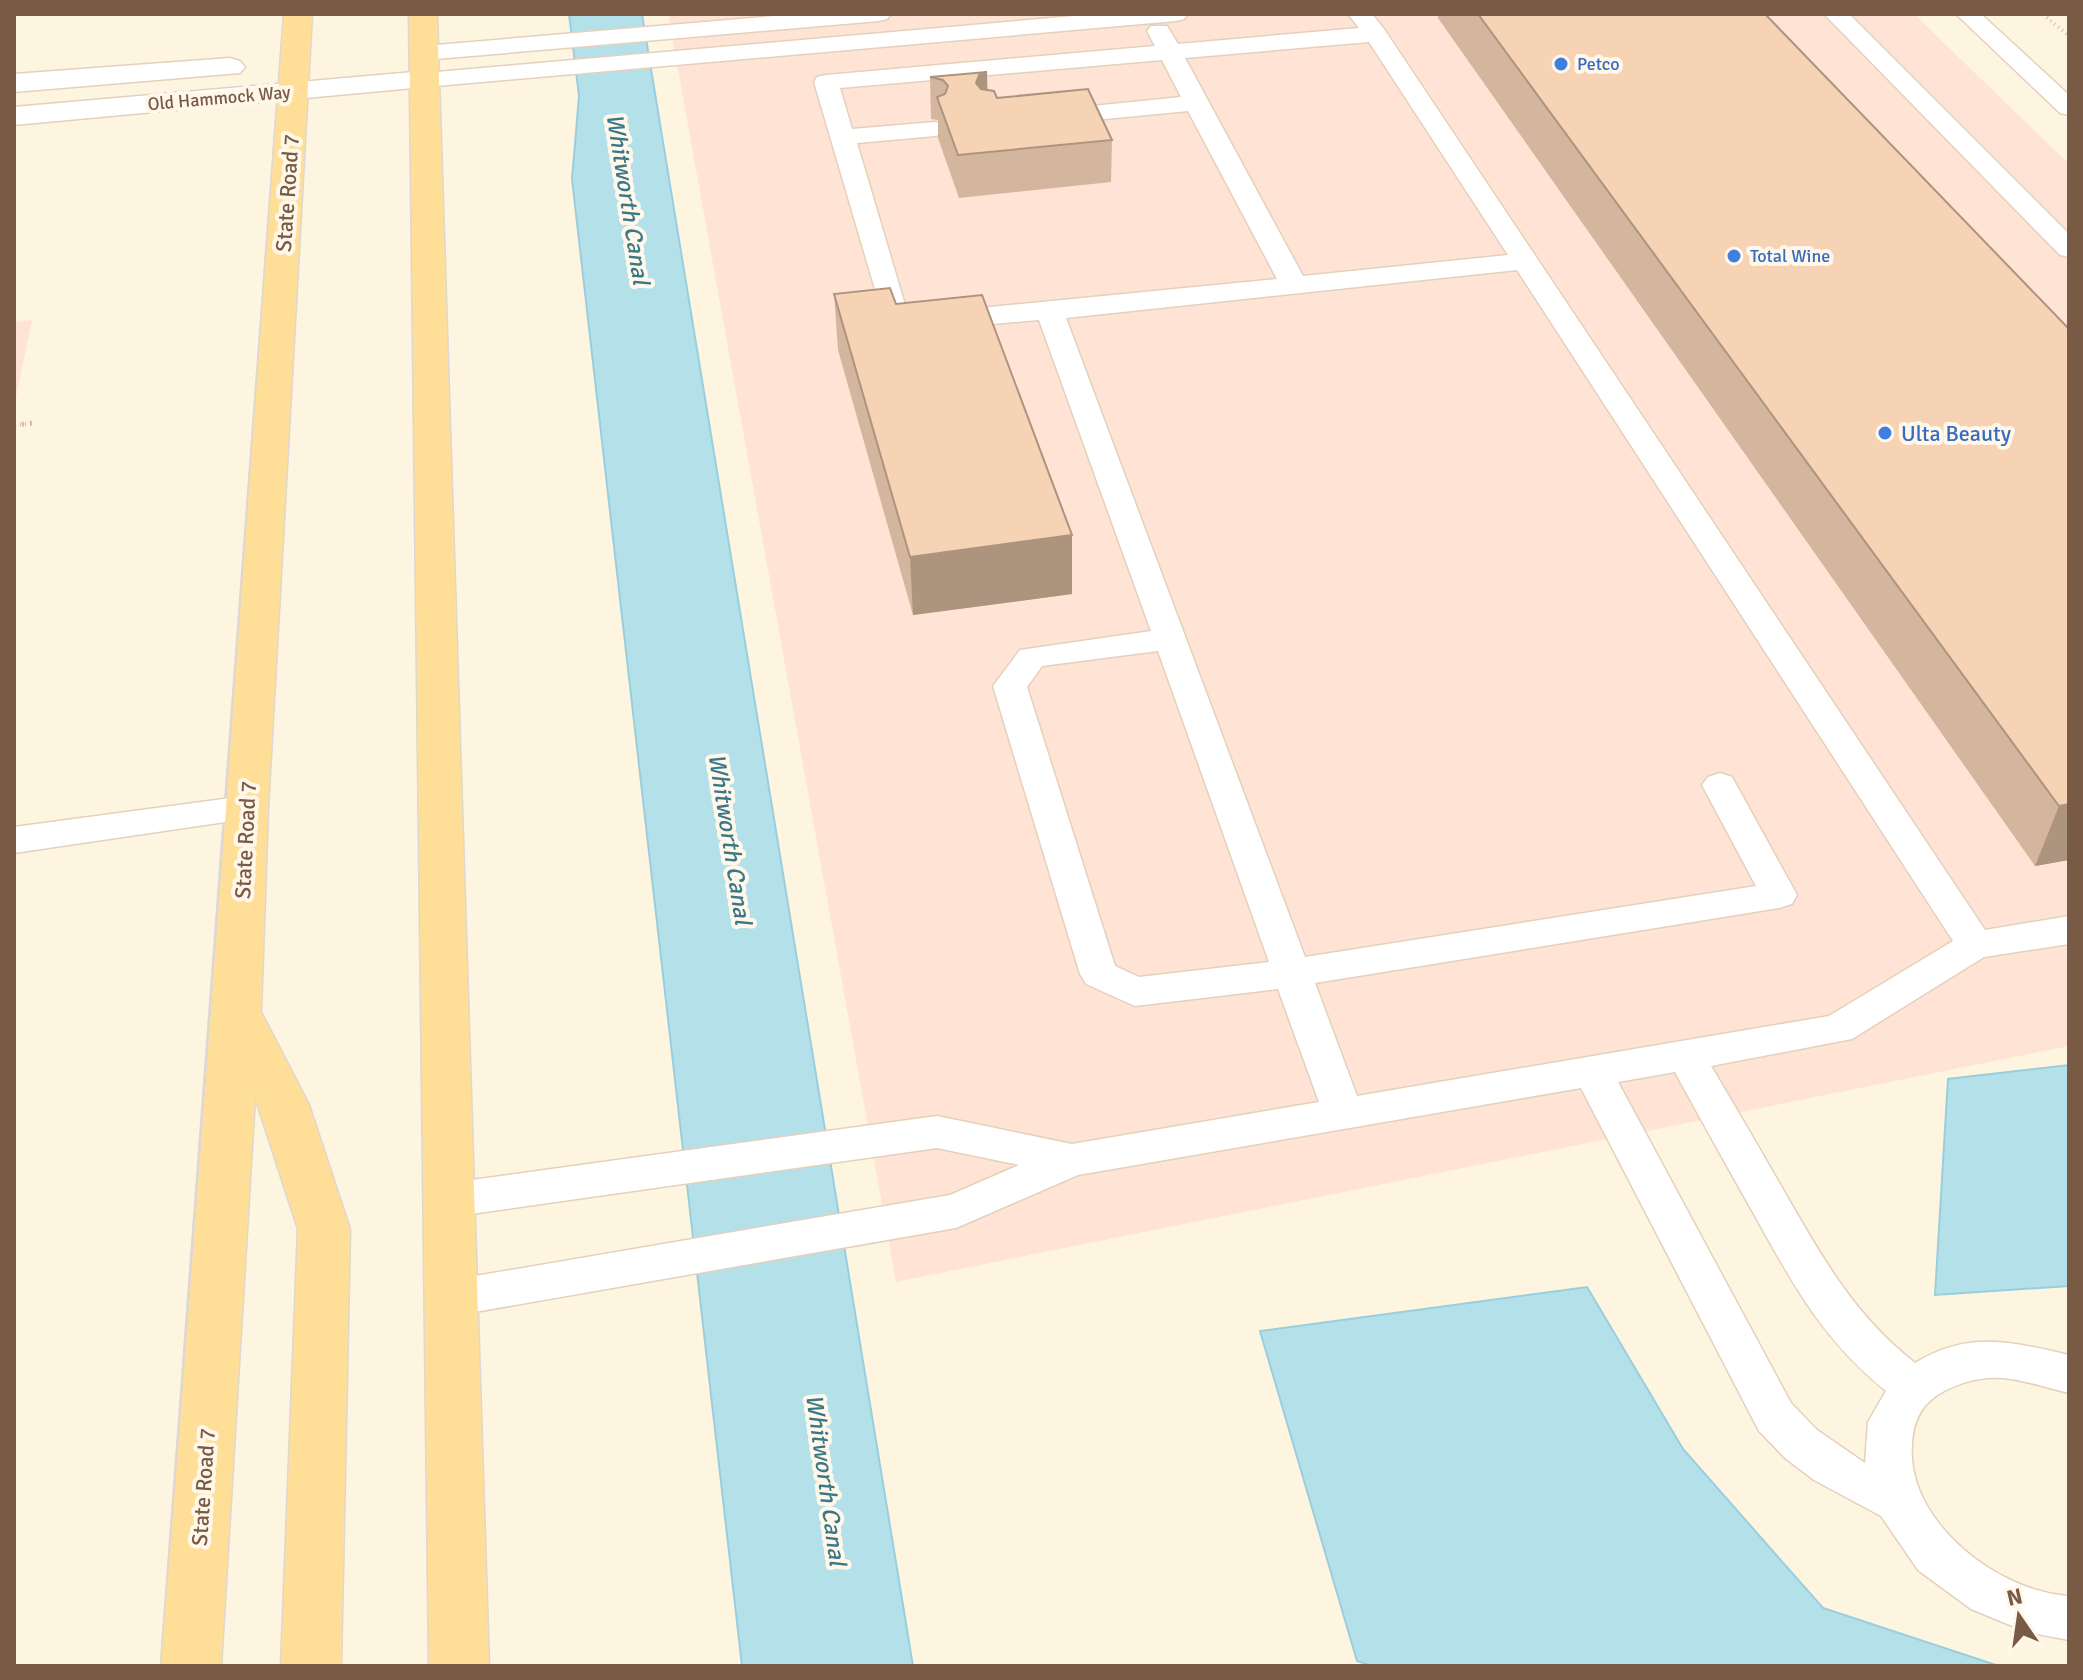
<svg xmlns="http://www.w3.org/2000/svg" width="2083" height="1680" viewBox="0 0 2083 1680" font-family="Signika,sans-serif">
<style>
.commercial{fill:#ffe3d5}
.water{fill:#b4e0ea;stroke:#99cfdd;stroke-width:2}
.lines{fill:none;stroke-linecap:round;stroke-linejoin:round}
.service-casing{stroke:#e4d1bc;stroke-width:3}
.minor-casing{stroke:#e4d1bc;stroke-width:3}
.primary-casing{stroke:#dfd7d2;stroke-width:3}
.path-far1{stroke:#dcb699;stroke-width:4;stroke-dasharray:1 4;stroke-linecap:butt}
.path{stroke:#dcb699;stroke-width:5;stroke-dasharray:2 6;stroke-linecap:butt}
.service{fill:#fff;fill-rule:evenodd}
.minor{fill:#fff;fill-rule:evenodd}
.primary{fill:#ffde98;fill-rule:evenodd}
.wall{fill:#d4b59d}
.shaded-wall{fill:#ad947f}
.building{fill:#f7d3b6;stroke:#ad947f;stroke-width:2}
.shop-dot{fill:#3f7fe0;stroke:#fff8ea;stroke-width:3}
.labels{text-anchor:middle;stroke-width:8;stroke-linejoin:round;paint-order:stroke}
.far-shop-label{font-size:18px;fill:#366cbe;stroke:#fff8ea;text-anchor:start}
.far-street-label{font-size:18px;fill:#795a45;stroke:#fff8ea}
.street-label{font-size:22px;fill:#795a45;stroke:#fff8ea}
.shop-label{font-size:22px;fill:#366cbe;stroke:#fff8ea;text-anchor:start}
.water-label{font-size:24px;font-style:italic;fill:#3a7787;stroke:#fff8ea}
</style>
<rect width="100%" height="100%" fill="#fef5e1"/>
<path class="commercial" d="M668 14H1914L2069 164V1046L896 1282Z
M32 320 14 407V322Z"/>
<path class="water" d="M569 14H642L913 1666H742L572 179 579 96Z
M2069 1065V1286L1935 1295 1948 1079Z
M1587 1287 1683 1449 1823 1608 1999 1666H1372L1357 1661 1260 1331Z"/>
<g class="lines">
<g class="service-casing">
<path id="service" d="M798 14H891L887 19 879 21 424 60 416 58 412 53 416 48 424 46Z
M1097 14H1188L1184 19 1176 21 425 87 416 85 413 80 416 75 425 73Z
M1348 14H1372L1384 29 1985 930 2069 916V944L1984 957 1852 1039 1711 1066C1736 1108 1761 1151 1785 1193 1823 1259 1854 1315 1915 1363 1969 1330 2012 1342 2069 1355V1393C2048 1388 2025 1380 2003 1378 1981 1376 1957 1383 1939 1394 1920 1406 1913 1423 1912 1445 1906 1521 1998 1592 2069 1596V1640L2027 1632 1971 1609 1918 1570 1881 1516 1814 1480 1785 1458 1759 1431 1581 1088 1078 1175 956 1228 452 1316 437 1311 430 1298 437 1285 452 1280 950 1195 1019 1165 937 1148 450 1217 435 1212 429 1200 435 1188 450 1183 937 1116 1072 1144 1319 1102 1278 989 1135 1006 1086 984 1080 974 993 686 1020 650 1151 631 1039 320 897 332 887 330 814 82 817 77 826 75 1155 46 1147 31 1151 26H1167L1178 44 1359 28ZM1369 42 1508 255 1303 276 1185 58ZM1162 60 1181 97 1053 110 1044 112 1041 117 1044 122 1053 124 1188 111 1277 279 908 315 857 143 935 136 944 134 947 129 944 124 935 122 852 129 840 88ZM1517 270 1953 941 1829 1016 1357 1096 1315 983 1779 908 1792 904 1797 895 1732 777 1720 773 1708 777 1702 785 1756 886 1305 957 1066 318ZM1158 651 1269 962 1139 977 1115 966 1027 687 1042 666ZM1675 1072C1701 1120 1728 1168 1755 1216 1794 1286 1822 1339 1886 1391L1868 1422 1865 1463 1817 1430 1791 1403 1618 1082Z
M1824 14H1849L2069 234V257L2060 255Z
M1956 14H1981L2069 95V115L2060 113Z
M246 796 259 799 264 808 259 817 14 853V827Z"/>
</g>
<g class="minor-casing">
<path id="minor" d="M230 58 240 61 245 67 240 73 14 92V74Z
M425 71 435 74 440 80 435 86 14 125V107Z"/>
</g>
<g class="primary-casing">
<path id="primary" d="M284 14H312L268 808 261 1012 309 1105 350 1229 341 1666H281L298 1229 255 1097 221 1666H161C205 1116 243 565 284 14Z
M409 14H437L489 1666H429Z"/>
</g>
<path class="path-far1" d="M2043 14 2069 36
M15 425 33 423"/>
<path class="path" d="M14 425 33 423"/>
<use href="#service" class="service"/>
<use href="#minor" class="minor"/>
<use href="#primary" class="primary"/>
</g>
<path class="wall" d="M1438 14H1765L2069 329V860L2035 866 1438 18Z
M987 72V90L997 98 1112 140 1111 182 959 198 938 138V120L931 119 930 77Z
M834 294 896 304 1072 594 913 615 838 350Z"/>
<path class="shaded-wall" d="M987 72 988 113 976 83 979 75Z
M1072 535V594L913 615 910 557Z
M2069 804V860L2035 866 2059 806Z"/>
<path class="building" d="M1478 14H1765L2069 329V804L2059 806Z
M987 72 979 75 976 83 981 89 994 91 997 98 1088 89 1112 140 958 155 937 97 945 94 948 86 943 80 930 77Z
M890 288 896 304 982 295 1072 535 910 557 834 294Z"/>
<g class="shop-dot">
<circle cx="1561" cy="64" r="8"/>
<circle cx="1734" cy="256" r="8"/>
<circle cx="1885" cy="433" r="8"/>
</g>
<g class="labels">
<g class="far-shop-label">
<text x="1577" y="70">Petco</text>
<text x="1750" y="262">Total Wine</text>
</g>
<g class="far-street-label">
<text transform="translate(219 98) rotate(-5)" y="6">Old Hammock Way</text>
</g>
<g class="street-label">
<text transform="translate(287 193) rotate(-86)" y="8">State Road 7</text>
<text transform="translate(245 840) rotate(-87)" y="8">State Road 7</text>
<text transform="translate(203 1487) rotate(-86)" y="8">State Road 7</text>
</g>
<g class="shop-label">
<text x="1901" y="441">Ulta Beauty</text>
</g>
<g class="water-label">
<text transform="translate(628 199) rotate(81)" y="8">Whitworth Canal</text>
<text transform="translate(730 839) rotate(81)" y="8">Whitworth Canal</text>
<text transform="translate(826 1480) rotate(82)" y="8">Whitworth Canal</text>
</g>
</g>
<rect width="2083" height="1680" fill="none" stroke="#795a45" stroke-width="32"/>
<g transform="translate(2019 1616) rotate(347)" stroke="#fff8ea" stroke-width="6" paint-order="stroke">
<path d="M0-6L14 30L0 20L-14 30Z" fill="#795a45"/>
<text y="-12" font-size="22" font-weight="bold" text-anchor="middle" fill="#795a45">N</text>
</g>
</svg>
